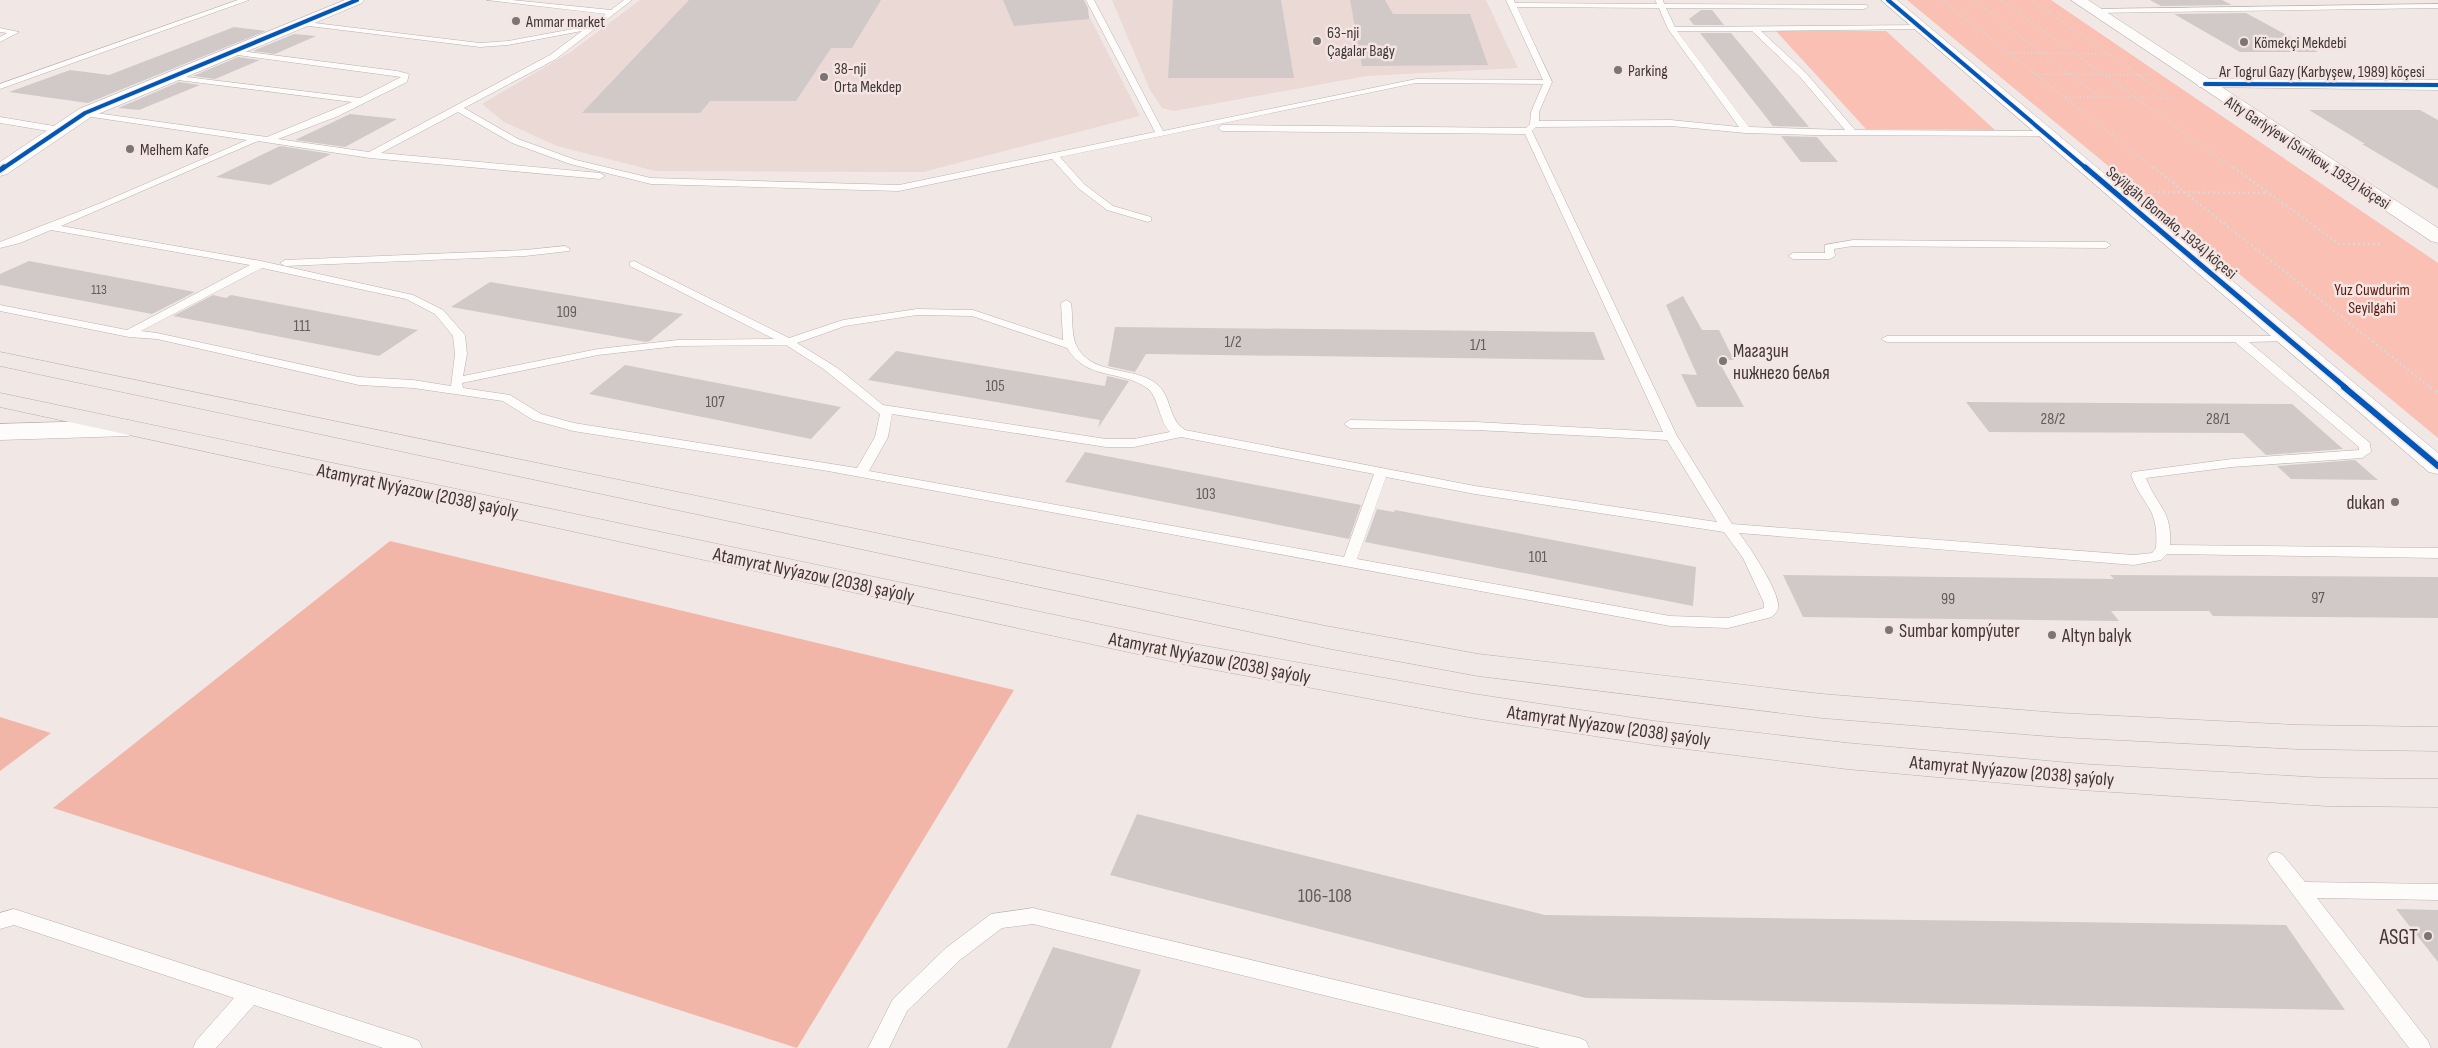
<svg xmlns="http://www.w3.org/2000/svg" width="2438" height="1048" viewBox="0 0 2438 1048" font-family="'Sofia Sans Condensed',sans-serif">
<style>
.built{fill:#ead9d5}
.green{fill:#f9c0b3}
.forest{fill:#f2b6a8}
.building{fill:#d0c9c8}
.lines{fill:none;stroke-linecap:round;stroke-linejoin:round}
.lane-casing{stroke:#b7b1b0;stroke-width:1}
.street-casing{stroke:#b7b1b0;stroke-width:1}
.secondary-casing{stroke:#b7b1b0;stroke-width:1}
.primary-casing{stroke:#bcaca8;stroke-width:1}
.path-far2{stroke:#d9d7d7;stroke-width:2;stroke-dasharray:1 2.5;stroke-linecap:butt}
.path-far1{stroke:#d9d7d7;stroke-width:2.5;stroke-dasharray:2 3;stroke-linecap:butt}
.path{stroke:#d9d7d7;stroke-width:3;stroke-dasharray:2.5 4;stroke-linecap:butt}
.lane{fill:#fdfcfb;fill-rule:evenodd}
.street{fill:#fdfcfb;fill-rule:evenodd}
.secondary{fill:#fdfcfb;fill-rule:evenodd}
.primary{fill:#f0e8e6;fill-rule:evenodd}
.cycleway-far2-casing{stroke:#f5e5e2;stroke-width:5.5}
.cycleway-far1-casing{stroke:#f5e5e2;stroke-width:8}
.cycleway-casing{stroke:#f5e5e2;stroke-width:9}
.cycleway-far2{stroke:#0057b8;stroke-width:4}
.cycleway-far1{stroke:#0057b8;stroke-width:5}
.cycleway{stroke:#0057b8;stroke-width:6}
.poi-dot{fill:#7c7573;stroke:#f5e5e2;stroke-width:2}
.labels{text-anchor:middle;stroke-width:5;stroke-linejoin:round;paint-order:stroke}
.far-number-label{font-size:14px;fill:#625c5a}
.far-poi-label{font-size:16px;fill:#3d3735;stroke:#f5e5e2;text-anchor:start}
.far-street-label{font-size:16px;fill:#3d3735;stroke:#f5e5e2}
.far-park-label{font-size:16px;fill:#5c1c0f;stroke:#f5e5e2}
.number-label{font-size:16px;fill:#625c5a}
.poi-label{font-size:19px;fill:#3d3735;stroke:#f5e5e2;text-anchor:start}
.street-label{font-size:19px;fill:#3d3735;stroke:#f5e5e2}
.near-number-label{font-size:19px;fill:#625c5a}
.near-poi-label{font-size:22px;fill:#3d3735;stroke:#f5e5e2;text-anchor:end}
</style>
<rect width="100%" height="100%" fill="#f1e8e6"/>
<path class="built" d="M640 0H1081L1140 116 923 172 655 171 557 146 504 122 482 104 572 51Z
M1112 0H1486L1518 68 1367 76 1174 111 1162 108 1150 90Z"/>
<path class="green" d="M1907 0H2051L2438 263V438Z
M1776 31H1886L1995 130 1866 129Z"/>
<path class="forest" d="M390 541 1014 690 797 1048 53 808Z
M0 717 51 733 0 771Z"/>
<path class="building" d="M689 0H881L852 48H831L796 101H710L700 113H582Z
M1003 0H1084L1088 8 1089 19 1014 26Z
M1173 0H1281L1294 78H1168Z
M1350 0H1385L1393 14H1470L1488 65 1362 66Z
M2150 0H2222L2232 5 2161 6Z
M1701 10H1712L1724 25H1694L1689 19Z
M2246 13 2318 52H2240L2174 14Z
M234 27 266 31 88 103 9 92 70 70 109 75Z
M1700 33H1731L1809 127 1773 126Z
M294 34 316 36 275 54 253 51Z
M238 57 260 60 215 79 193 76Z
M179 82 200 85 139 110 118 108Z
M2309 110H2420L2438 120V189L2362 144H2365Z
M350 114 397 119 345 147 295 140Z
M1781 136 1817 137 1838 162H1801Z
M280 146 331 154 270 185 216 177Z
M29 261 195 292 152 314 0 285V274Z
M490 282 683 314 650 341 646 342 451 307Z
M213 295 226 298 231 295 418 330 379 356 173 316Z
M1683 296 1702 330H1719L1734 360H1718L1744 407H1697L1681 374 1697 375 1666 305Z
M1115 327 1594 332 1605 360 1146 354 1135 372 1108 366Z
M896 351 1105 386 1107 376 1129 381 1098 428 1100 420 868 380Z
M625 365 841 407 811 439 589 394Z
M1966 402 2292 404 2343 449 2266 455 2243 433 1989 432Z
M1085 452 1361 505 1349 539 1065 482Z
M2355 460 2378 480 2291 479 2277 466Z
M1377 509 1394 512 1395 510 1696 567 1693 606 1365 542Z
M1783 575 2114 579 2110 575 2438 577V618L2213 616 2209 611H2111L2119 621 1803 617Z
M1137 814 1545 915 2286 925 2345 1010 1586 998 1110 875Z
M2396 909 2438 910V962Z
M1053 947 1141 970 1111 1048H1007Z"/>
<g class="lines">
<g class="lane-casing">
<path id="lane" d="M238 0H249L0 89V84Z
M487 0H512L611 10 624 0H632L556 59 464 108 518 139 576 160 651 178 899 185 1155 132 1086 0H1094L1163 131 1416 79 1543 80 1506 0H1514L1515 3 1657 4 1655 0H1663L1664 4 1867 5 1868 7 1864 9 1666 8 1675 27 1923 25 1924 27 1920 29 1761 31 1806 73 1855 130 2048 131 2052 134 2051 136 1813 135 1746 133 1671 126 1536 127 1532 131 1677 436 1732 524 2134 555 2152 553 2156 548C2159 506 2143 508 2131 475L2133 472 2232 459 2359 450V447L2235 342H1887L1881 339 1887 336H2288L2294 339 2292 341 2249 342 2370 443 2371 452 2362 458 2232 467 2146 478C2157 507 2172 509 2170 545L2438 548V558L2167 554 2161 560 2134 565 1739 533C1749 546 1780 592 1778 607 1778 611 1775 614 1772 617L1728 628 1670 626 828 471 573 431 533 420 503 401 413 388 359 385 157 339 129 337 0 311V305L127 330 250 265 51 230 20 243 0 248V242L101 203 247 140 85 116 82 115V111L267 137 352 102 170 79 166 77 170 75 360 98 401 77 230 54 229 52 233 50 397 71 409 74 407 82 336 117 278 139 369 152 550 55 582 31 508 45 480 47 301 25 297 23 298 21 480 43 508 41 589 26 606 14ZM1517 7 1659 8 1668 29 1739 127 1671 120 1539 121V112L1552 82ZM1677 31H1752L1800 77 1845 130 1749 127ZM1416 83 1543 84 1531 112 1530 124 1526 128 1222 125 1218 128 1222 131 1525 134 1663 432 1476 422 1350 420 1344 424 1350 428 1476 430 1667 440 1717 522 1475 486 1185 430C1168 419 1172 398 1158 385 1135 365 1091 377 1076 345 1071 333 1073 316 1071 303L1066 300 1061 303 1063 340 973 310 917 309 843 320 789 338 634 261 630 262V266L774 339 678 340 598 349 463 376 467 354 465 335 443 310 413 295 261 261 61 226 258 141 370 158 600 179 605 176 600 173 381 153 458 112 512 143 570 164 651 184 899 191 1052 159 1078 188 1107 210 1148 222 1151 221V217L1113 206 1084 184 1060 157ZM262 268 406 299 435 314 453 336 455 354 451 386 413 380 359 377 157 333 141 331ZM917 315 972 316 1067 348C1087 381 1120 369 1147 388 1159 397 1158 419 1170 432L1134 439H1106L883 405 839 369 797 343 845 326ZM786 345 822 368 880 414 875 437 857 468 574 423 541 414 510 395 463 388 462 383 598 355 678 346ZM892 414 1106 447H1134L1181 437 1374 474 1344 557 869 471 888 437ZM1386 477 1475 494 1724 532 1743 558 1764 603V608L1728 618 1670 616 1357 559Z
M2438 4V8L2094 13 2090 11 2094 9Z
M0 28 19 32 0 42V37L7 33 0 32Z
M0 117 60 127 64 130 60 133 0 123Z
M1853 240 2106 242 2111 245 2106 248 1853 246 1834 249 1835 256 1830 259H1793L1788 256 1793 253H1825V245Z
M565 246 570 249 569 251 525 256 285 266 280 263 285 260 525 250Z
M2276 852 2282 854 2305 882 2438 884V900L2317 898 2428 1041 2431 1048H2409L2270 864 2267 859 2270 854Z
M1033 908 1579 1038 1586 1041 1589 1048H1540L1033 924 1002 928 960 960 907 1011 889 1048H868L893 999 946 948 991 914Z
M14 909 412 1038 419 1041 422 1048H383L254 1005 216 1048H193L196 1041 234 998 14 925 0 929V913Z"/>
</g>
<g class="street-casing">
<path id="street" d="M345 0H364L362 3 91 117 7 174 0 176V162L79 109Z
M2205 79 2438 80V90L2199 87 2197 84 2199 81Z"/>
</g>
<g class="secondary-casing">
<path id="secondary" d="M1881 0H1897L2438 453V474L2429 472Z
M2071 0H2088L2438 228V243L2431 241Z
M128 420 137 423 141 428 137 433 128 436 0 440V424Z"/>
</g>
<g class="primary-casing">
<path id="primary" d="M0 352 1326 626 1478 654 1822 694 2059 713 2297 725 2438 727V751L2297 749 2059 737 1822 718 1478 676 1326 648 0 366Z
M0 393 1188 643 1474 694 1654 721 1847 743 2082 764 2326 778 2438 779V807L2326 806 2082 790 1847 769 1654 745 1474 718 1188 665 0 407Z"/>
</g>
<path class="path-far2" d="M1942 0 2155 169
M1973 0 2042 53 2109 54 2031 0
M2001 0 2234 169
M2010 53H2042L2100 97 2171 98 2109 54
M2036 74 2150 75
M2066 97H2099"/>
<path class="path-far1" d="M2153 167 2431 388
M2233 167 2339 244H2380
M2153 192 2267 193"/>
<path class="path" d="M2430 387 2438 393"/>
<use href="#lane" class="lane"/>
<use href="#street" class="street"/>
<use href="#secondary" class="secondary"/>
<use href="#primary" class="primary"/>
<g class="cycleway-far2-casing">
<path id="cycleway-far2" d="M1888 0 2087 169
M2205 84 2438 85
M2 169 85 113 357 0"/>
</g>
<g class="cycleway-far1-casing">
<path id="cycleway-far1" d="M2085 167 2346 388
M0 170 4 167"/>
</g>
<g class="cycleway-casing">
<path id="cycleway" d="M2344 387 2438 466"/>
</g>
<use href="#cycleway-far2" class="cycleway-far2"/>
<use href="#cycleway-far1" class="cycleway-far1"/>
<use href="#cycleway" class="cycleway"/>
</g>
<g class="poi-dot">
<circle cx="516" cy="21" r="5"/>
<circle cx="1317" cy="41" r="5"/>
<circle cx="2244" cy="42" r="5"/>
<circle cx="1618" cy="70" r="5"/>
<circle cx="824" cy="77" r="5"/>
<circle cx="130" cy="149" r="5"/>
<circle cx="1723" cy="361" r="5"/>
<circle cx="2395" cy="502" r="5"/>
<circle cx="1889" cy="630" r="5"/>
<circle cx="2052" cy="635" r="5"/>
<circle cx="2428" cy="936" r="5"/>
</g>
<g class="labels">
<g class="far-number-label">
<text x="99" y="294">113</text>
</g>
<g class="far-poi-label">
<text x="526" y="27">Ammar market</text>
<text x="1327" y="38">63-nji<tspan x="1327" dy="18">Çagalar Bagy</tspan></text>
<text x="2254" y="48">Kömekçi Mekdebi</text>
<text x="834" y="74">38-nji<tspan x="834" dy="18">Orta Mekdep</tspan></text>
<text x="1628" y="76">Parking</text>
<text x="140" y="155">Melhem Kafe</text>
</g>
<g class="far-street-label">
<text x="2322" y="77">Ar Togrul Gazy (Karbyşew, 1989) köçesi</text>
<text transform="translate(2308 152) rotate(33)" y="6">Alty Garlyýew (Surikow, 1932) köçesi</text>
<text transform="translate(2172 222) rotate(40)" y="6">Seýilgäh (Bomako, 1934) köçesi</text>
</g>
<g class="far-park-label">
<text x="2372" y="295">Yuz Cuwdurim<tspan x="2372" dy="18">Seyilgahi</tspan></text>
</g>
<g class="number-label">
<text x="567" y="317">109</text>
<text x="302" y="331">111</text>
<text x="1233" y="347">1/2</text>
<text x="1478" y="350">1/1</text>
<text x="995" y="391">105</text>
<text x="715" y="407">107</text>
<text x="2053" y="424">28/2</text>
<text x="2218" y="424">28/1</text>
<text x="1206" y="499">103</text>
<text x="1538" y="562">101</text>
<text x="2318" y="603">97</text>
<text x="1948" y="604">99</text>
</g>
<g class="poi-label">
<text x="1733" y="357">Магазин<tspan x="1733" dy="22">нижнего белья</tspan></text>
<text x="2385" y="509" text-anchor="end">dukan</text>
<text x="1899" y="637">Sumbar kompýuter</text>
<text x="2062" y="642">Altyn balyk</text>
</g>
<g class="street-label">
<text transform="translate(418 490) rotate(12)" y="7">Atamyrat Nyýazow (2038) şaýoly</text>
<text transform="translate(814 574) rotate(12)" y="7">Atamyrat Nyýazow (2038) şaýoly</text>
<text transform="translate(1210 657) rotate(11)" y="7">Atamyrat Nyýazow (2038) şaýoly</text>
<text transform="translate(1609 725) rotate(8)" y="7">Atamyrat Nyýazow (2038) şaýoly</text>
<text transform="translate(2012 770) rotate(5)" y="7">Atamyrat Nyýazow (2038) şaýoly</text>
</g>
<g class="near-number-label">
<text x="1325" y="902">106-108</text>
</g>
<g class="near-poi-label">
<text x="2418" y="944">ASGT</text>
</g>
</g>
</svg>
